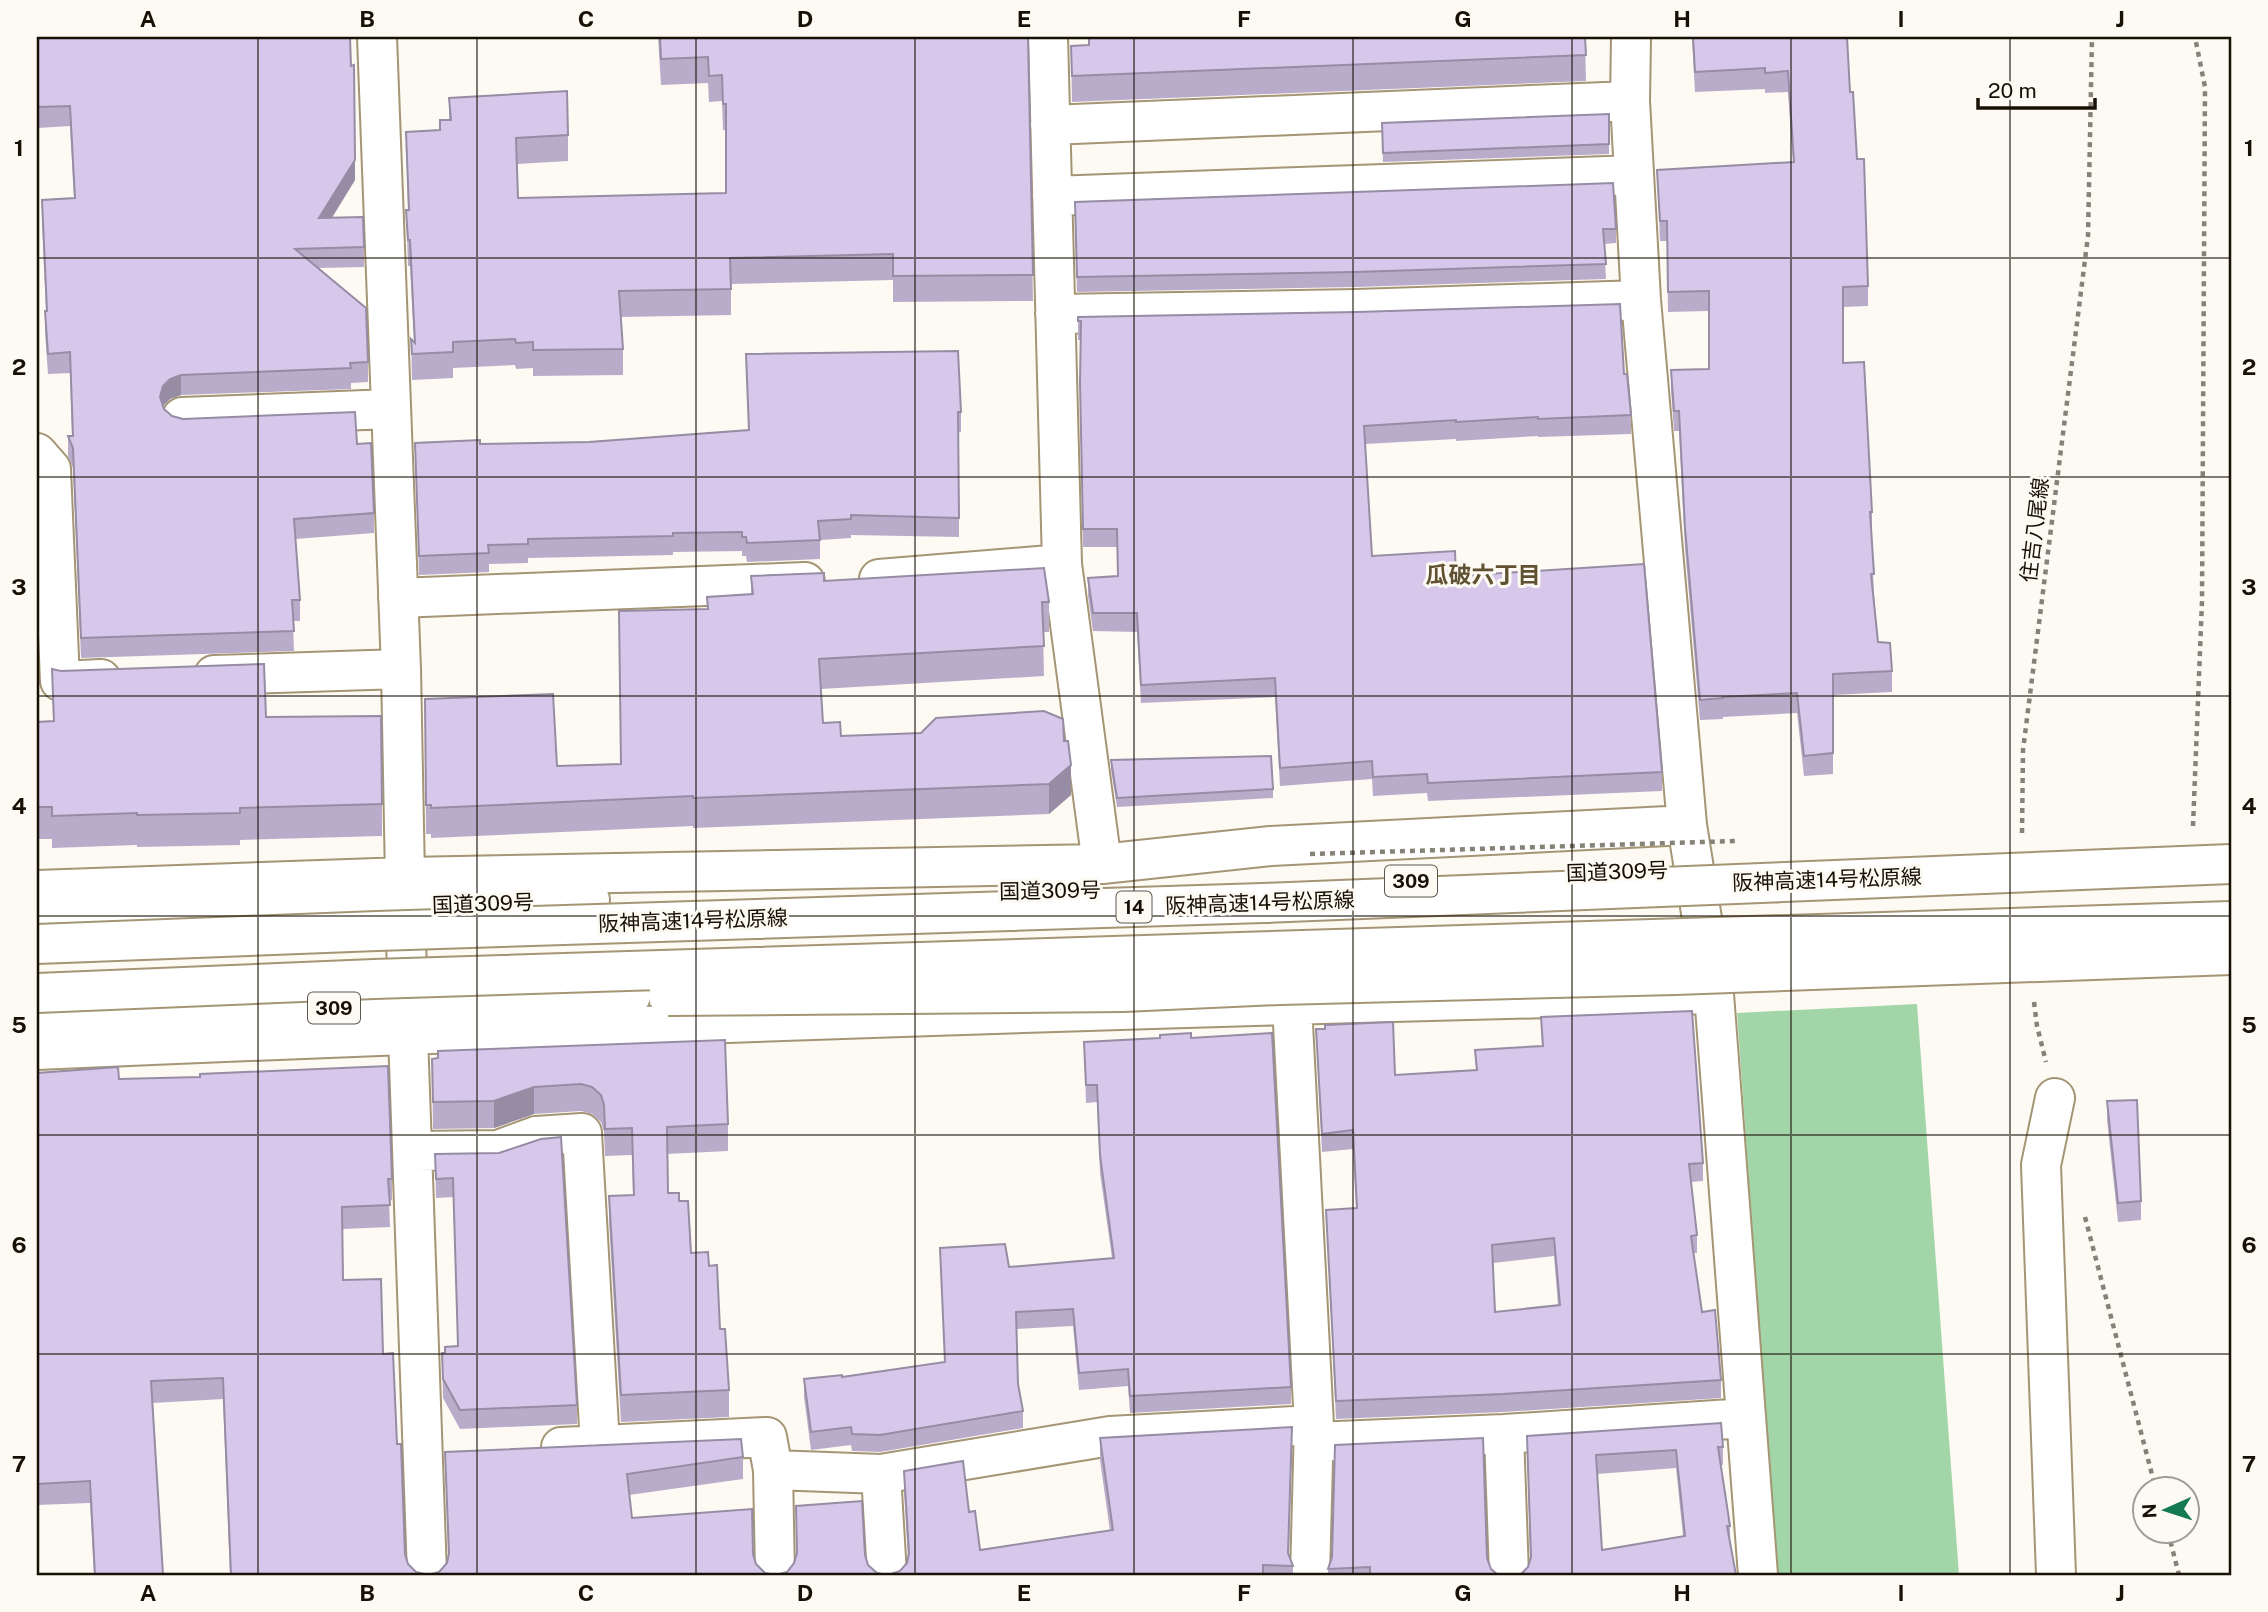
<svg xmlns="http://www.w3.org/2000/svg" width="2268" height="1612" viewBox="0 0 2268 1612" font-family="'Public Sans','Noto Sans JP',sans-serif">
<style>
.green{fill:#a2d5a8}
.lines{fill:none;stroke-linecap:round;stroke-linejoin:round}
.street-casing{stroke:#a49574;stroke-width:42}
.highway-casing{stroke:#a49574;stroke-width:42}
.path{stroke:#868278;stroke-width:4.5;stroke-dasharray:5 5;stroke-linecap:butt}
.street{stroke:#fff;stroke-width:38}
.highway{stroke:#fff;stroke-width:38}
.highway-bridge-casing{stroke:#a49574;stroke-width:42;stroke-linecap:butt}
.path-bridge{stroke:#868278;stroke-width:4.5;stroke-dasharray:5 5;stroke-linecap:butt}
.highway-bridge{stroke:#fff;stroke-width:38}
.wall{fill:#b9acca;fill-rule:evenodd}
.shaded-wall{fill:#968ca4}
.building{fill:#d7c8eb;stroke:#968ca4;stroke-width:2;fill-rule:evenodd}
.grid{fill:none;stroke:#171105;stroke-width:2;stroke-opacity:0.55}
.labels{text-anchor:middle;stroke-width:6;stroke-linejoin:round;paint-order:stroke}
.shield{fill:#fdfaf3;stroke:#5c574c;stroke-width:2}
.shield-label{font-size:19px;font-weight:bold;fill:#171105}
.street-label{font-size:21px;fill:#171105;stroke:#fdfaf3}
.neighbourhood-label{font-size:23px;font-weight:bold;fill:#5f5132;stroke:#fdfaf3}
.neatline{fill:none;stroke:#171105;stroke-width:2.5}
.grid-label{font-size:23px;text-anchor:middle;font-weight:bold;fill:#171105}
</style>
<rect width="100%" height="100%" fill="#fdfaf3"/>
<path class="green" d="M1917 1004 1959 1575H1777L1737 1013Z"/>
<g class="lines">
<g class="street-casing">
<path id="street" d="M377 37 401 669 408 1035 427 1575
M1048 37 1062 564 1102 864
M1631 37 1630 101 1641 300 1687 825 1714 994 1758 1575
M1050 125 1630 101
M1052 196 1634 175
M1055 314 1356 309 1641 300
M182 417 391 409
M37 453 51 469 60 681 101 679
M879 579 1062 564
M398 598 805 582
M214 675 401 669
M37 890 406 877 1102 864 1271 846 1687 825
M1292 1005 1314 1425 1310 1575
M37 1050C595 1026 1155 1007 1714 994
M2055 1098 2041 1165 2056 1575
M414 1151 498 1150 536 1136 582 1133 600 1445
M1504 1434 1509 1575
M1314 1442 1504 1434 1746 1418
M561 1447 767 1437 773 1470 775 1575
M773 1470 881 1474 1110 1436 1314 1425
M881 1474 887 1575"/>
</g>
<g class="highway-casing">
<path id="highway" d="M37 921 590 900
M37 1020 631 996"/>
</g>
<path class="path" d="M2193 826 2202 601 2205 87 2195 37
M2022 833 2023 750 2088 236 2092 37
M2034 1002 2037 1026 2046 1062
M2085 1217 2156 1490
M2168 1532 2179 1575"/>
<use href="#street" class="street"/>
<use href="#highway" class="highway"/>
<g class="highway-bridge-casing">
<path id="highway-bridge" d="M37 944 377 931 1263 903 2231 864
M37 993 374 979 2231 921
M668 996 1123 992 1279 985 1675 975 2231 955"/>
</g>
<path class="path-bridge" d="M1310 854 1736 841"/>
<use href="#highway-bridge" class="highway-bridge"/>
</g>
<path class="wall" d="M37 37 355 180 332 218 364 247V267L319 268 368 362V382L351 383V389L181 395 170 399 163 406 164 409 172 416 183 419 357 444 374 513V533L295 539 300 600V621H293L294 651 81 658 73 468 68 456V436H72L70 373 48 374 45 332V311H46L42 220V200L74 198 70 126 38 128Z
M658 37H1028L1033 301 893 302V280L731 284V315L621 317 623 349V375L533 376V368L516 369 515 365 453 368V378L412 380 411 339 414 342 410 266H408L406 210H408L406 132 440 130 449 120V98L568 135V161L517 164 518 198 726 193V130H723L722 101 709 102 708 83 661 85Z
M1088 37H1585L1586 81 1072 102 1071 46 1089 45Z
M1692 37H1847L1850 92 1857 159 1868 286V306L1843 307V363L1872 512V532H1871L1874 594 1878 642 1892 671V692L1833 695V774L1804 776 1797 713 1723 717V719L1700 720 1685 549 1679 431H1674L1671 390V370L1709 369V311L1668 312 1667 241H1660L1657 170 1793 162 1788 92 1765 93V89L1695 92Z
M1609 114V154L1383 162 1382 123Z
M1075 202 1616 229V243L1604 244 1606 279 1355 287 1077 292Z
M1078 317 1624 374 1631 415V434L1538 437V436L1456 441V439L1365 444 1372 556 1456 576 1662 772V791L1428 801 1427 793 1373 796 1372 779 1280 786 1275 697 1141 703 1137 632 1093 631 1088 596V578L1117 576V547H1083L1080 401V340H1078Z
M746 354 961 412V432H959V537L851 535V538L820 540V559L747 562 746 556H742V551L673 552V555L528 558V563L489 564V572L419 575 415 443 480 444 589 442 749 430Z
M751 576 824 581 1049 602V632H1043L1044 676 821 689 823 723 841 736 1064 741 1071 795 1049 814 693 828V826L431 838V834H426L425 699 557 766 620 764 707 609V597L751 594Z
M52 669 266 717 382 804V836L240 840V845L137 847V845L52 848V839H37V722L53 721Z
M1111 760 1273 789V798L1117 807 1111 770Z
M1541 1017 1703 1163V1181L1691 1182 1697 1235V1253H1694L1702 1312 1721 1380V1398L1503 1412 1336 1419 1326 1210 1356 1208 1353 1149 1322 1152 1316 1029 1395 1075 1476 1070 1475 1050 1542 1046ZM1554 1256 1558 1305 1495 1312 1493 1263Z
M1191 1038 1291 1387V1404L1130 1413 1128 1386 1079 1390 1073 1326 1016 1329 1018 1384 1023 1411V1428L880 1452 852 1451 851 1445 811 1450 804 1397V1379L842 1377 945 1362 940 1248 1009 1267 1112 1258 1100 1173 1097 1102 1086 1103 1084 1042Z
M725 1040 728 1124V1151L667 1154 668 1193 679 1201 691 1253 709 1266 720 1329 729 1390V1417L621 1422 609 1222V1196L633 1195 632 1155 605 1156 604 1132 601 1122 592 1114 581 1111 534 1114 494 1128 433 1129 432 1059Z
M37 1073 119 1079 392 1179V1200L389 1201 390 1227 343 1229V1280L383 1354 397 1444 405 1554 408 1564 416 1572 428 1575 439 1572 447 1563 448 1556 445 1452 743 1457V1479L629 1495 632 1518 753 1554 756 1564 765 1573 776 1575 865 1555 868 1565 877 1573 888 1575 900 1571 907 1563 908 1558 904 1492V1471L969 1512 980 1550 1110 1531 1100 1460V1438L1292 1448 1289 1554 1293 1566V1575H230L223 1399 153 1403 163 1575H94L90 1503 37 1505Z
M2107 1101 2141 1201V1220L2118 1222 2107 1120Z
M499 1153 577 1405V1424L460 1429 443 1398 442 1353H445L458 1346 453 1197 436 1198 435 1154Z
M1527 1436 1723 1447V1465H1721L1730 1526V1542L1521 1575 1528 1567 1530 1559ZM1676 1468 1683 1536 1602 1550 1597 1474Z
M1487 1558 1491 1569 1498 1575H1328V1569Z"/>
<path class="shaded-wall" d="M355 160V180L319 238V218Z
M181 375V395L170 399 163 406 160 397 163 386 170 379Z
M1071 765V795L1049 814V784Z
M534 1087V1114L494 1128V1101Z"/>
<path class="building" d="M37 37H350L351 66 354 65 355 160 319 218 363 217 364 247 295 249 366 308 368 362 350 363 351 368 181 375 170 379 163 386 160 397 164 409 172 416 183 419 355 412 357 444 371 443 374 513 294 519 300 600H292L294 631 81 638 73 448 68 436H73L70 352 48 354 45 311H47L42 200 75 198 70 106 38 107Z
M660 37H1028L1033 275 893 276V254L730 258 731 289 619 291 623 349 533 350V342L516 343 515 339 453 342V352L412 354 411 339 415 343 410 240H408L406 210H409L406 132 440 130V120H451L449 98 567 91 568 135 516 138 518 198 726 193V104H723L722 75 709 76 708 57 661 59Z
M1089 37H1585L1586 55 1072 76 1071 46 1089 45Z
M1693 37H1847L1850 92H1853L1857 159H1864L1868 286 1843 287V363L1864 362 1872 512H1870L1874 574H1871L1878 642 1890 643 1892 671 1833 674V753L1804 756 1797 693 1723 697V698L1700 700 1685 528 1679 411H1674L1671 370 1709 369V291L1668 292 1667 221H1660L1657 170 1794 162 1788 71 1765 73V68L1695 72Z
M1609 114V144L1383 153 1382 123Z
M1613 183 1616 229H1603L1606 264 1355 272 1077 277 1075 202Z
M1620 304 1624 374H1627L1631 415 1538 419V417L1456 422V420L1364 426 1372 556 1455 551 1456 576 1644 564 1662 772 1428 783 1427 774 1373 777 1372 761 1280 768 1275 678 1141 685 1137 613H1093L1088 578 1118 576 1117 529H1083L1080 383 1081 321H1078V317L1357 312Z
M958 351 961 412H958L959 518 851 515V519L818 521 820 540 747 543 746 537H742V532L673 533V536L528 539V544L488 545 489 553 419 556 415 443 480 440V444L589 442 749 430 746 354Z
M1044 568 1049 602H1042L1044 646 819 659 823 723 840 722 841 736 921 733 936 718 1044 711 1063 719 1064 741H1068L1071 765 1049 784 693 798V796L431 808V805H426L425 699 553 694 557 766 621 764 619 611 708 609 707 597 753 594 751 576 824 573V581Z
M264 664 266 717 381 716 382 804 240 808V813L137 815V813L52 816V807H37V722L54 721 52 669 61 671Z
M1271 756 1273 789 1117 798 1111 760Z
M1692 1011 1703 1163 1689 1164 1697 1235 1691 1236 1702 1312 1715 1310 1721 1380 1503 1394 1336 1401 1326 1210 1357 1208 1353 1130 1322 1134 1316 1029H1325V1025L1393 1022 1395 1075 1477 1070 1475 1050 1543 1046 1541 1017ZM1554 1238 1560 1305 1495 1312 1492 1245Z
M1191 1033V1038L1272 1033 1291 1387 1130 1396 1128 1369 1079 1373 1073 1309 1016 1312 1018 1384 1023 1411 880 1435 852 1434 851 1427 811 1432 804 1379 842 1375V1377L945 1362 940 1248 1005 1244 1009 1267 1114 1258 1100 1155 1097 1085H1086L1084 1042 1160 1038V1035Z
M725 1040 728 1124 667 1127 668 1193H679V1201H688L691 1253 708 1252 709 1266 717 1265 720 1329H725L729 1390 621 1395 609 1196 634 1195 632 1128 605 1129 604 1105 601 1095 592 1087 581 1084 534 1087 494 1101 433 1102 432 1059 438 1058V1051Z
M388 1066 392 1179H388L390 1205 342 1207 343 1280 381 1279 383 1354 393 1353 397 1444H401L405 1554 408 1564 416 1572 428 1575 439 1572 447 1563 449 1553 445 1452 741 1439 743 1457 627 1474 632 1518 752 1509 753 1554 756 1564 765 1573 776 1575 787 1572 794 1563 797 1553 796 1506 862 1501 865 1555 868 1565 877 1573 888 1575 900 1571 907 1563 909 1553 904 1471 963 1461 969 1512 975 1511 980 1550 1113 1530 1100 1438 1292 1427 1288 1553 1293 1566 1263 1565V1575H231L223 1378 151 1381 163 1575H95L90 1481 37 1484V1073L118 1067 119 1079 200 1077V1074Z
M2137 1100 2141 1201 2118 1203 2107 1101Z
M561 1137 577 1405 460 1410 443 1379 442 1353H445V1347L458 1346 453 1178 436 1179 435 1154 499 1153 541 1139Z
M1721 1423 1723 1447H1718L1730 1526H1727L1736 1575H1520L1528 1567 1531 1557 1527 1436ZM1676 1450 1685 1536 1602 1550 1596 1455Z
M1483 1438 1487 1558 1491 1569 1498 1575H1370V1567L1328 1569 1332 1557 1335 1445Z"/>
<path class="grid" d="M258 37V1575M477 37V1575M696 37V1575M915 37V1575M1134 37V1575M1353 37V1575M1572 37V1575M1791 37V1575M2010 37V1575M37 258H2231M37 477H2231M37 696H2231M37 916H2231M37 1135H2231M37 1354H2231"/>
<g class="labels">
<g class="shield">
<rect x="1385" y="865.5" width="52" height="31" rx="5"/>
<rect x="1116.5" y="891.5" width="35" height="31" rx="5"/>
<rect x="308" y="992.5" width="52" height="31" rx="5"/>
</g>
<g class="shield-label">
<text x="1411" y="888">309</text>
<text x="1134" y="914">14</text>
<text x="334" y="1015">309</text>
</g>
<g class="street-label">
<text transform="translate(2035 530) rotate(-83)" y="7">住吉八尾線</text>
<text transform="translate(1617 872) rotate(-2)" y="7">国道309号</text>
<text transform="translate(1827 880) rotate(-2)" y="7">阪神高速14号松原線</text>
<text transform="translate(1050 891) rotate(-1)" y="7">国道309号</text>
<text transform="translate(1260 903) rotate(-2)" y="7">阪神高速14号松原線</text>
<text transform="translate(483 904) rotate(-2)" y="7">国道309号</text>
<text transform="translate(693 921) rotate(-2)" y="7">阪神高速14号松原線</text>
</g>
<g class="neighbourhood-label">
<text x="1483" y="583">瓜破六丁目</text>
</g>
</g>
<rect width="2268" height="1612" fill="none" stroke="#fdfaf3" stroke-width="77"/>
<g transform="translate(2166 1510) rotate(267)"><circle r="33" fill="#fdfaf3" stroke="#a19d94" stroke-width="2"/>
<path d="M0-5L12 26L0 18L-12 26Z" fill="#147a53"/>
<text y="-10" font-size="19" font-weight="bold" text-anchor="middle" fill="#171105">N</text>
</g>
<path d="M1978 98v10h117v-10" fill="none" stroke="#171105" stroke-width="3.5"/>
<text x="1988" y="98" font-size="21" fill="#171105" stroke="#fdfaf3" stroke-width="5" paint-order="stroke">20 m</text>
<rect x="38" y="38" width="2192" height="1536" class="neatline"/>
<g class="grid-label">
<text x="148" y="27">A</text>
<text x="367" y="27">B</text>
<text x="586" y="27">C</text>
<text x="805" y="27">D</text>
<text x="1024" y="27">E</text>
<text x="1244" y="27">F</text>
<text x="1463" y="27">G</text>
<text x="1682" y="27">H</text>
<text x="1901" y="27">I</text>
<text x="2120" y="27">J</text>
<text x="19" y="156">1</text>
<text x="2249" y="156">1</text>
<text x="19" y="375">2</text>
<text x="2249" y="375">2</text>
<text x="19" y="595">3</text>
<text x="2249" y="595">3</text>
<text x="19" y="814">4</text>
<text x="2249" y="814">4</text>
<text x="19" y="1033">5</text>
<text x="2249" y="1033">5</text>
<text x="19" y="1253">6</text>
<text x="2249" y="1253">6</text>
<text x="19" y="1472">7</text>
<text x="2249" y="1472">7</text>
<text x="148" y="1601">A</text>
<text x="367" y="1601">B</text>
<text x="586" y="1601">C</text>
<text x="805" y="1601">D</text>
<text x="1024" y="1601">E</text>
<text x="1244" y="1601">F</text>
<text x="1463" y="1601">G</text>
<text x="1682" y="1601">H</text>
<text x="1901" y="1601">I</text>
<text x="2120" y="1601">J</text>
</g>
</svg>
